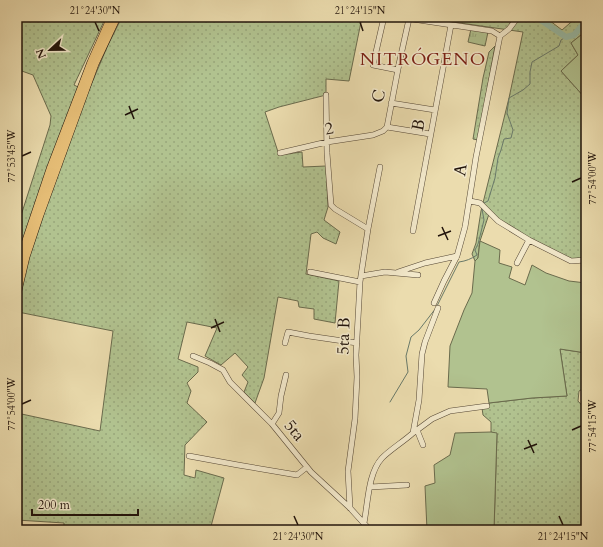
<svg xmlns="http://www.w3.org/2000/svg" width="603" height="547" viewBox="0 0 603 547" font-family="Cardo,serif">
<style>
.grass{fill:url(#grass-dots);stroke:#6a6b4d}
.park{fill:url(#park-tufts);stroke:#6a6b4d}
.garden{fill:#b1c28f;stroke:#6a6b4d}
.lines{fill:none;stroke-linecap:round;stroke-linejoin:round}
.stream{stroke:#697969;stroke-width:1}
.river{stroke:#99bca7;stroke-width:6}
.minor-casing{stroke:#544634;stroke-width:6}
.highway-casing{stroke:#22140b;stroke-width:8}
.minor{stroke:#f2e8ca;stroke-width:5}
.highway{stroke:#e6be77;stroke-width:7}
.ticks{fill:none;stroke:#22140b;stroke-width:1.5}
.labels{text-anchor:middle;stroke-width:3;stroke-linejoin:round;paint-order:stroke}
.street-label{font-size:17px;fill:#22140b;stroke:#f2e8ca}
.neighbourhood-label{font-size:18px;letter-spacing:1px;fill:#7a1f14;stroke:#f2e8ca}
.neatline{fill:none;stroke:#22140b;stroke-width:1.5}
.ticks-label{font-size:10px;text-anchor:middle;fill:#22140b}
</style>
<defs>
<pattern id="grass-dots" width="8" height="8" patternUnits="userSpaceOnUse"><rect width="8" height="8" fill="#b1c28f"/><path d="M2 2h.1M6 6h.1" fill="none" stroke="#98a67a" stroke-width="1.8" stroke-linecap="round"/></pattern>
<pattern id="park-tufts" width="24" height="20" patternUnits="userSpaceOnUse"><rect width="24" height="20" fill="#b1c28f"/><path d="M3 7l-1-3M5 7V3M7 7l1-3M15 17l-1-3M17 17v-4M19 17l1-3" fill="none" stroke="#98a67a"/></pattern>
</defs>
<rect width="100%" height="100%" fill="#ebdcae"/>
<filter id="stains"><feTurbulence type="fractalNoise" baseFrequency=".005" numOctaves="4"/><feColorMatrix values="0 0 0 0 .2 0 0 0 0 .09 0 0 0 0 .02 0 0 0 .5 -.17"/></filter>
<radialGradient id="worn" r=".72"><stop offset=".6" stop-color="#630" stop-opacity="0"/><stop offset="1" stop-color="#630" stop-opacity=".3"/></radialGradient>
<path class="grass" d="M17 17H106L74 85 88 92 108 45 122 17H362L349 81 326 79V95L279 107 265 112 279 155 302 152 303 167 326 166 328 207 324 220 340 232 336 244 323 238 317 232 311 234 306 274 339 281 335 323 314 319V309L299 307 298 301 278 297 264 378 255 403 244 392 248 382 242 375 248 367 235 353 221 365 205 356 217 328 187 322 178 359 198 367V372L187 383 191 391 187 403 207 422 185 445 184 475 195 478 196 470 224 478 210 530H64V523L17 520V413L100 431 113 331 18 312 17 318V228L50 125 51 116 33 75 19 70 17 73Z
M419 17H545L562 30 577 17H586V31L571 43 578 55 561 71 586 99V260H572L529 240 489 214 480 241 478 258 475 261 472 254 476 243 481 211 509 98 523 32Z
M495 46 478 140 473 139 483 78 489 52Z
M560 349 586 353V387L579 391 578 401 586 410V530H494L497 434 491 432V422L483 415 482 408 489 406V403L532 398 567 396Z"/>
<path class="park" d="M471 29 488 32 485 46 468 42Z"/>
<path class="garden" d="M586 31V99L561 71 578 55 571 43Z
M480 241 500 250 499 263 512 267 509 278 525 285 532 265 546 273 569 281 586 283V353L560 349 567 396 532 398 489 403 487 389 448 387 450 346 464 310 472 293 475 261 478 258Z
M491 432 497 433 494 530H427L425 486 435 483 434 465 450 455 455 433Z"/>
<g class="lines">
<path class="stream" d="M484 203 488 201 495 178 498 158 501 150 504 139 511 138 513 130 507 113 509 98 523 90 530 84V72L532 62 559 46 561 40 566 37
M437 306 459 262C466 261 471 259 477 255L475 250 478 244 484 220 482 209
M390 402 408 372 406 356 411 337 419 330 436 308"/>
<path class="river" d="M536 17 566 37 574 35 586 21"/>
<g class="minor-casing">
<path id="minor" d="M384 17 373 65 398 70
M399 17 492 31 500 36
M500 36 509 29 518 17
M326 95 327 153 331 205 335 209 368 229
M391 103 435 110
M387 127 430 134
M280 153 327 142 373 135 383 131 387 127 399 64 409 19
M470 201 480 203 498 221 529 240 571 261 586 260
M413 231 451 25
M517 263 529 240
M310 272 360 282
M398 272 425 263 457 256
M361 276 385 272 418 275
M434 303 444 281 457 256 465 227 476 157 500 36
M285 343 288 332 309 336 357 343
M193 356 210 363 223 370 230 382 272 424 311 472 350 508 370 530
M272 424 279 413 281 396 286 375
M417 430 423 445
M413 433 432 419 450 411 487 406
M189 456 238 465 297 475 307 467
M370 487 407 485
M350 508 348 471 355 419 357 377 356 355 360 282 368 229 380 167
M364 523C368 503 368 473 382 458 391 449 403 442 413 433L419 400 422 354 425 342 438 308
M584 530 586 522"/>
</g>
<g class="highway-casing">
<path id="highway" d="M17 271 21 255 50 169 91 62 111 17
M17 295 26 257 40 215 95 64 117 17"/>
</g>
<use href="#minor" class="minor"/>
<use href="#highway" class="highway"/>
</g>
<path class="ticks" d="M95 22 99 31M360 22 363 31M129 106 134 119M125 115 138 109M22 156 31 152M572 182 581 178M442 227 448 240M438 236 451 231M215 319 220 332M211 328 224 322M22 404 31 400M572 430 581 426M528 440 534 453M524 449 537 444M294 516 298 525M559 516 563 525"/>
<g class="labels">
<g class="street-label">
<text transform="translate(378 96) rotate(-79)" y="6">C</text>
<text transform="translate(418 125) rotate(-79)" y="6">B</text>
<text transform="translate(329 128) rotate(-11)" y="6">2</text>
<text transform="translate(460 170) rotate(-82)" y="6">A</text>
<text transform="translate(343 336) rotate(-88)" y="6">5ta B</text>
<text transform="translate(295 430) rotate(51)" y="6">5ta</text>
</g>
<g class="neighbourhood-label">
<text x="423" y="65">NITRÓGENO</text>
</g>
</g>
<rect width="603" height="547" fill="none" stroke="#ebdcae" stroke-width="44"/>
<g transform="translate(50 50) rotate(248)" stroke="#f2e8ca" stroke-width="3" paint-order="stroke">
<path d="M0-3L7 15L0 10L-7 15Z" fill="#22140b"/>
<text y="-6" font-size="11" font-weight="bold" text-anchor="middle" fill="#22140b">N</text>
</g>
<path d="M32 509v6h106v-6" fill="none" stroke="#22140b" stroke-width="2"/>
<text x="38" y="509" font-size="12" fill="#22140b" stroke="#f2e8ca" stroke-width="3" paint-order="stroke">200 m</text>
<rect x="22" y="22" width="559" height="503" class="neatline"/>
<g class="ticks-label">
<text x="95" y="14">21°24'30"N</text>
<text x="360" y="14">21°24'15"N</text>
<text transform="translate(11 156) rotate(-90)" y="4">77°53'45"W</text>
<text transform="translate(592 178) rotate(-90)" y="4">77°54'00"W</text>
<text transform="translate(11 404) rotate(-90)" y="4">77°54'00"W</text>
<text transform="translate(592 426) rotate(-90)" y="4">77°54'15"W</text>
<text x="298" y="540">21°24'30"N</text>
<text x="563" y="540">21°24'15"N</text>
</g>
<rect width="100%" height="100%" filter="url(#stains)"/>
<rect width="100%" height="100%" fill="url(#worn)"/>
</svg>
